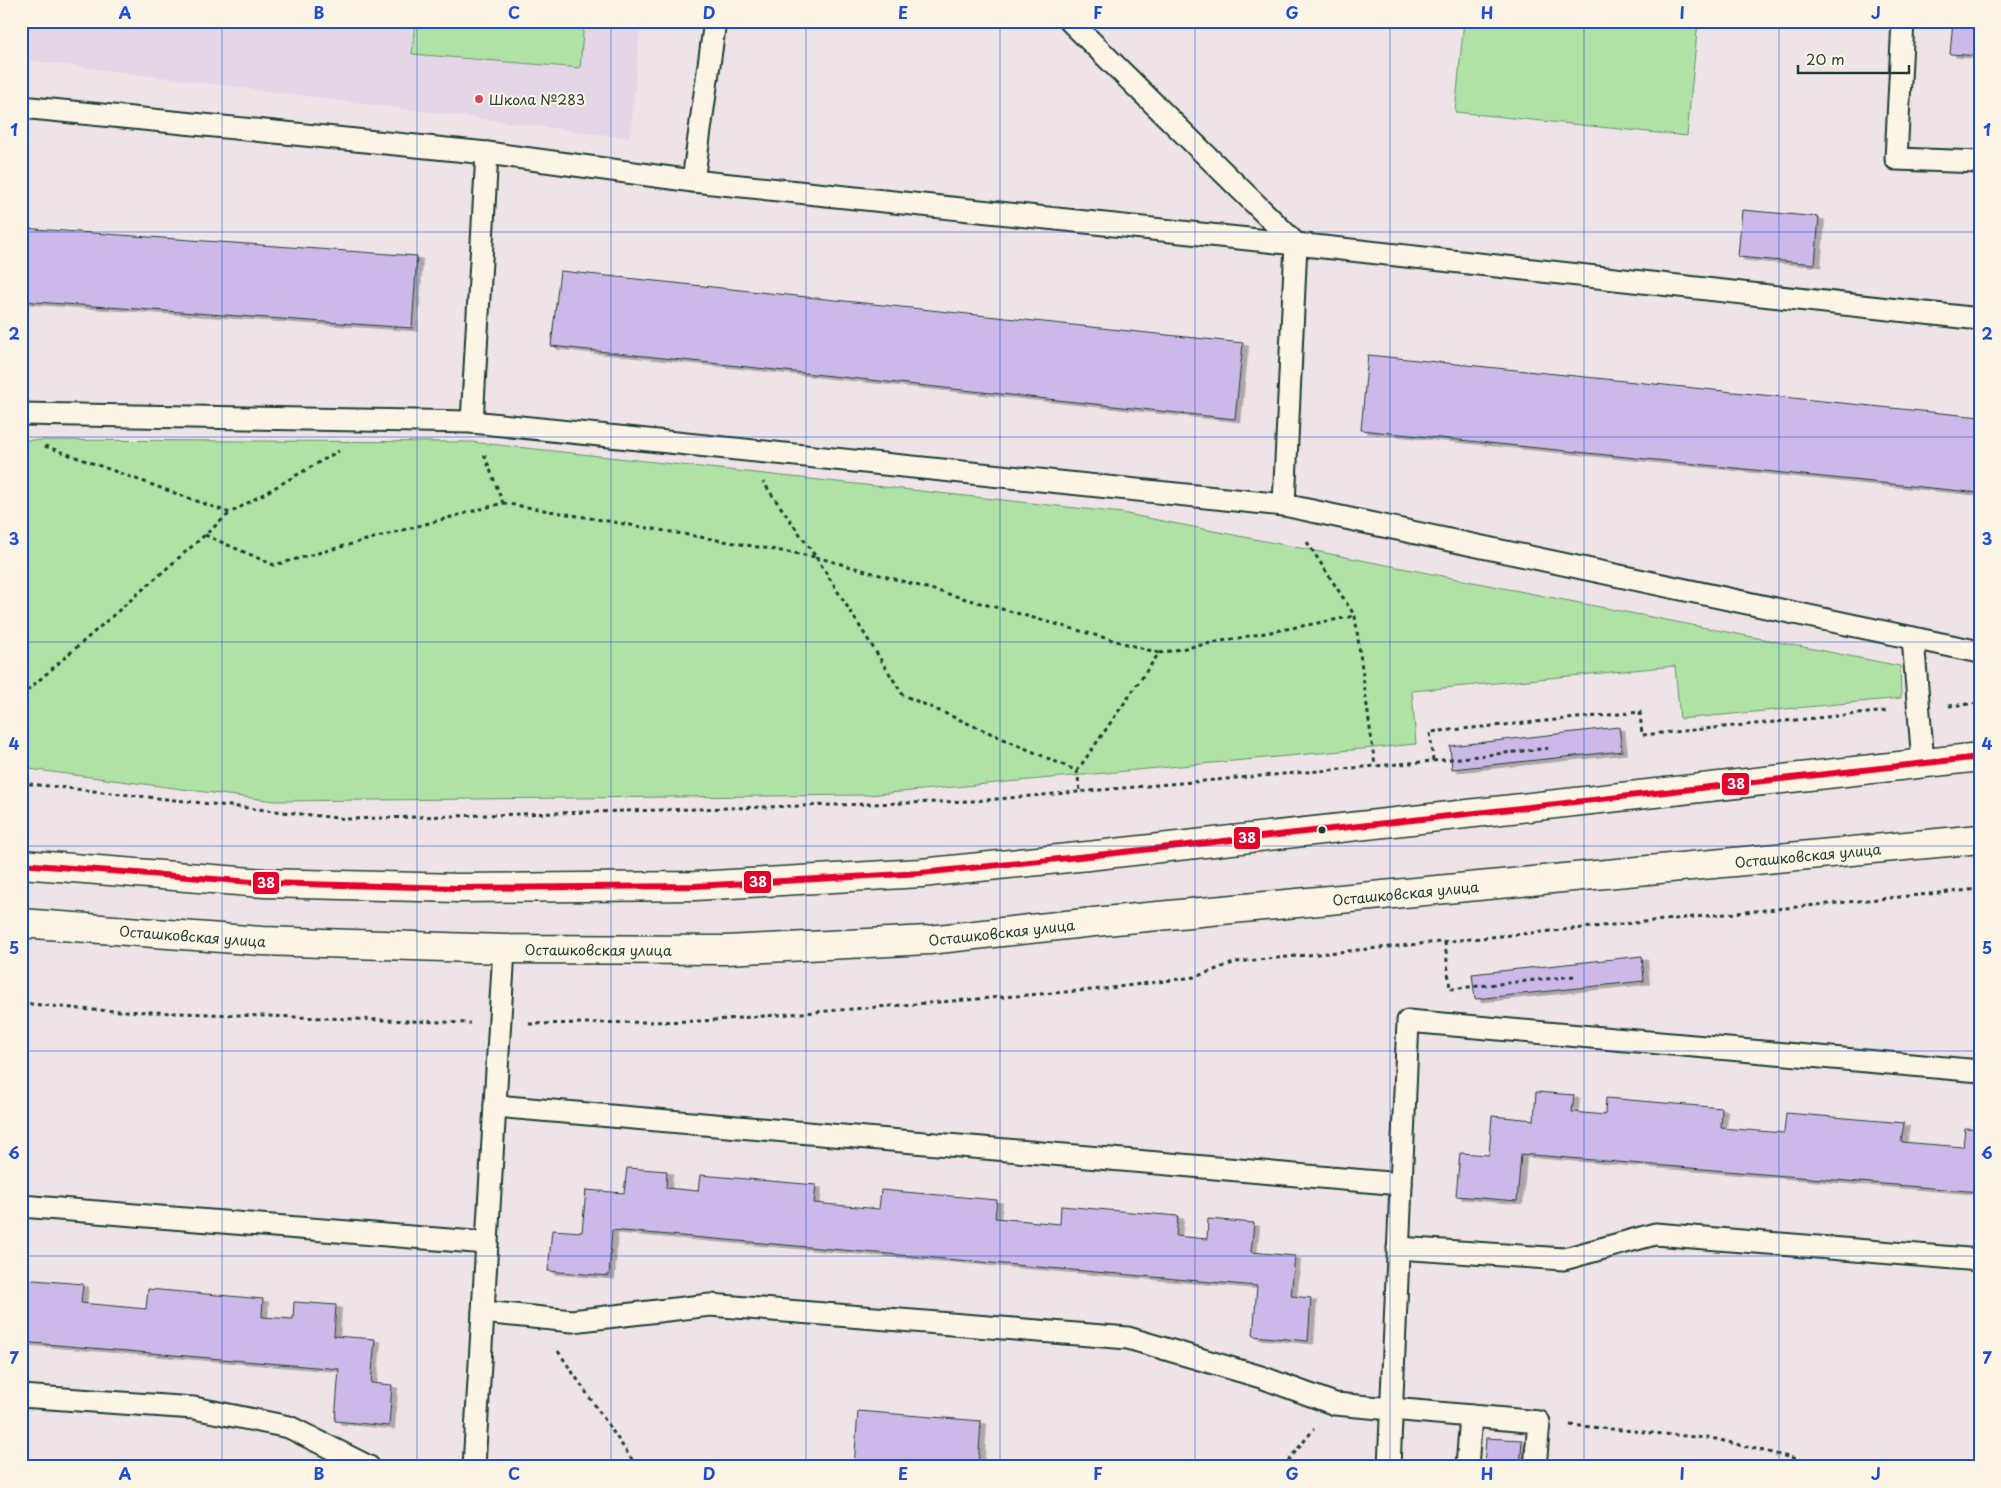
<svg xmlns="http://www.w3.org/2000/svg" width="2001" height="1488" font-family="'Playpen Sans',sans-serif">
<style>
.built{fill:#e4d6e7}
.green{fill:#afe2a4;stroke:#67906c}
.building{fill:#cdb9e9;stroke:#1f3d34;filter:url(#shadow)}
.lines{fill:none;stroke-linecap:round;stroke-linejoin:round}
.lane-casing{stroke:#1f3d34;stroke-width:25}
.secondary-casing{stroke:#1f3d34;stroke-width:31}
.path{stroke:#1f3d34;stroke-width:3;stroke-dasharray:4 4;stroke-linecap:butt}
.lane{stroke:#fcf5e5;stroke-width:21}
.secondary{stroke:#fcf5e5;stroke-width:28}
.bus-1-casing{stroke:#fcf5e5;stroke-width:10}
.bus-1{stroke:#e4002b;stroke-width:6}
.grid{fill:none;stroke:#1d4ed8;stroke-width:1;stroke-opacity:0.55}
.poi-dot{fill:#d1495b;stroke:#fcf5e5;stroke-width:2}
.bus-dot{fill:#1f3d34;stroke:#fcf5e5;stroke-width:2}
.labels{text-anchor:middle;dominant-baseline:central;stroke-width:4;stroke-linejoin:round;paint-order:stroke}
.poi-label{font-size:14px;fill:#1f3d34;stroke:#fcf5e5;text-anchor:start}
.street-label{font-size:14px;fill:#1f3d34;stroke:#fcf5e5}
.line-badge{stroke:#fcf5e5;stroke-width:2}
.badge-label{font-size:14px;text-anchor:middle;font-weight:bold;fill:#fff}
.neatline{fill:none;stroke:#1d4ed8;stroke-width:2}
.grid-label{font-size:16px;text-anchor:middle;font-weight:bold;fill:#1d4ed8}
</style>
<defs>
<filter id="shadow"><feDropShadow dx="5.5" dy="3" stdDeviation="0" flood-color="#0004"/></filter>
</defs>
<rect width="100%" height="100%" fill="#eee3e6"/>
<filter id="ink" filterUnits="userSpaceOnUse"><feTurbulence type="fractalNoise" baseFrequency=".02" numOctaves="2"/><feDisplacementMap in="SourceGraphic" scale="10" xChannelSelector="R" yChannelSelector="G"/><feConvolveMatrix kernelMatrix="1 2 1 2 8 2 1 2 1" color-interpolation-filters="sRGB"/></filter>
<g filter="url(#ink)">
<polygon class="built" points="21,21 641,21 630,138 21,59"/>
<g class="green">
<polygon points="415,21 584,21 580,68 412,54"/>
<polygon points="1464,21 1698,21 1687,136 1455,112"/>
<polygon points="21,440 471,442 1122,513 1900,666 1901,698 1680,719 1675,666 1412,691 1416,744 868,795 274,801 21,768"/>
</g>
<g class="building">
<polygon points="1953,21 1980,21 1980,56 1950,54"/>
<polygon points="1742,210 1819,217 1815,264 1738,257"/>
<polygon points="21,228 417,256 412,328 21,301"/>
<polygon points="560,271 1243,343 1235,419 551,346"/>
<polygon points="1368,355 1980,417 1980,493 1361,430"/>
<polygon points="1619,727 1622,751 1452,769 1450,746"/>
<polygon points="1642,956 1644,981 1475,999 1472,974"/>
<polygon points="1536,1092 1574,1095 1572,1112 1605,1115 1606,1098 1722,1108 1721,1128 1784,1133 1786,1113 1904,1123 1901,1142 1963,1147 1965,1128 1980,1129 1980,1192 1521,1154 1517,1201 1456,1196 1460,1153 1489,1155 1492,1116 1534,1120"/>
<polygon points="627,1168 667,1171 666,1188 698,1191 700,1175 816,1185 814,1203 879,1209 881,1190 997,1200 995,1218 1060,1224 1061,1206 1178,1216 1176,1236 1207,1239 1208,1219 1254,1223 1251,1252 1295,1256 1291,1296 1311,1298 1308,1341 1253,1336 1257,1286 612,1230 609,1276 548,1271 552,1230 582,1232 586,1190 624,1193"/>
<polygon points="21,1279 83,1284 81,1303 146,1309 148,1289 263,1299 262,1317 293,1319 294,1302 336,1305 334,1336 375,1339 371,1383 392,1385 389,1426 335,1421 339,1369 21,1342"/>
<polygon points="858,1411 981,1421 978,1467 854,1467"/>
<polygon points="1486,1438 1522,1440 1520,1467 1484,1467"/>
</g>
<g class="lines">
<defs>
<g id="lane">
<polyline points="1070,21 1296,244 1284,505"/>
<polyline points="1903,21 1896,159 1980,162"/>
<polyline points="21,107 487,153 693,181 1296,244 1980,319"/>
<polyline points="693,181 715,21"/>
<polyline points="21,414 472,422 1284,505 1913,638 1923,763"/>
<polyline points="472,422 487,153"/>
<polyline points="1913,638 1980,652"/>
<polyline points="495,1106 1401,1184"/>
<polyline points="21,1206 487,1243"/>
<polyline points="1398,1248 1564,1259 1655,1234 1980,1260"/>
<polyline points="483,1312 572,1321 710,1305 1128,1338 1261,1377 1335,1404 1539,1422 1535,1467"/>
<polyline points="21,1396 194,1408 289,1427 369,1467"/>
<polyline points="474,1467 504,949"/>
<polyline points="1389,1467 1408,1021 1980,1071"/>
<polyline points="1467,1467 1471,1416"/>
</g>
<g id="secondary">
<polyline points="21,864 264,883 459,888 695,886 921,873 1088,856 1980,757"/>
<path id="s1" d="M21 923 262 941 504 949 726 950 929 940 1094 922 1980 839"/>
</g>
</defs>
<use href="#lane" class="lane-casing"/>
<use href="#secondary" class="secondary-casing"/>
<g class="path">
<polyline points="45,446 230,513 339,451"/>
<polyline points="503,503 816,557 763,482"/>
<polyline points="205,535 274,565 503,503 484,454"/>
<polyline points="1307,542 1355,616 1375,766"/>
<polyline points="816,557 903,695 1077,771 1080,791"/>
<polyline points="816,557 1159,653"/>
<polyline points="21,696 230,513"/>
<polyline points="1949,706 1980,703"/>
<polyline points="1433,761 1550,748"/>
<polyline points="1077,771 1159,653 1355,616"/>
<polyline points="21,783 347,819 974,801 1433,761 1430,732 1640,712 1642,735 1888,711"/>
<polyline points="1445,942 1450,989 1574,976"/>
<polyline points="21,1003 92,1010 470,1023"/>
<polyline points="529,1024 702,1021 1103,989 1195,977 1236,962 1980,889"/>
<polyline points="558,1351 637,1467"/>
<polyline points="1570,1425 1716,1439 1812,1463 1845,1467"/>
<polyline points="1283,1467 1314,1429"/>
</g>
<use href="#lane" class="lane"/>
<use href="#secondary" class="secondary"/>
<defs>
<polyline id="bus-1" points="21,864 264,883 459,888 695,886 921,873 1088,856 1980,757"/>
</defs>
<use href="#bus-1" class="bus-1-casing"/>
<use href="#bus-1" class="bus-1"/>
</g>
</g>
<path class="grid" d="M222 21V1467M417 21V1467M611 21V1467M806 21V1467M1000 21V1467M1195 21V1467M1390 21V1467M1584 21V1467M1779 21V1467M21 232H1980M21 437H1980M21 642H1980M21 846H1980M21 1051H1980M21 1256H1980"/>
<circle class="poi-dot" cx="479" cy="99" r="5"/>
<circle class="bus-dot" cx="1322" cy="830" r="4.5"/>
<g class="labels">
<g class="poi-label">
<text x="489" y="99">Школа №283</text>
</g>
<g class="street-label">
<text stroke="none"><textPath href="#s1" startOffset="1792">Осташковская улица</textPath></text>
<text stroke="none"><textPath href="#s1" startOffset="1388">Осташковская улица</textPath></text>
<text stroke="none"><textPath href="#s1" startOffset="982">Осташковская улица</textPath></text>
<text stroke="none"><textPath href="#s1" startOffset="172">Осташковская улица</textPath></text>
<text stroke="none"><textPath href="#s1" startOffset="578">Осташковская улица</textPath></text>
</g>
</g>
<g class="line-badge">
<rect x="1721" y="772" width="29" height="24" rx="5" fill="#e4002b"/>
<rect x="1233" y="826" width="28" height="24" rx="5" fill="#e4002b"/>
<rect x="743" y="870" width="29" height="24" rx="5" fill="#e4002b"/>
<rect x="252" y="871" width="28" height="24" rx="5" fill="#e4002b"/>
</g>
<g class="badge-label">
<text x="1736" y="789">38</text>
<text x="1247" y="843">38</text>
<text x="758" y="887">38</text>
<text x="266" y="888">38</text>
</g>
<rect width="2001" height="1488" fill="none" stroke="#fcf5e5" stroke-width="55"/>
<path d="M1798 65v8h111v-8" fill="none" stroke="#1f3d34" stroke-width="2.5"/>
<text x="1806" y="65" font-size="15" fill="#1f3d34" stroke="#fcf5e5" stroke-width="4" paint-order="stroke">20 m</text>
<rect x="28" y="28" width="1946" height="1432" class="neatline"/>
<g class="grid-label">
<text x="125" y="19">A</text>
<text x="319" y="19">B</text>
<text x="514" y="19">C</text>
<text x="709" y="19">D</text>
<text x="903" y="19">E</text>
<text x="1098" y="19">F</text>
<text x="1292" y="19">G</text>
<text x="1487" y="19">H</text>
<text x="1682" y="19">I</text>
<text x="1876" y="19">J</text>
<text x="14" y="136">1</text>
<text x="1987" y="136">1</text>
<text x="14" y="340">2</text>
<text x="1987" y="340">2</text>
<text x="14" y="545">3</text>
<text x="1987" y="545">3</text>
<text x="14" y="750">4</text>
<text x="1987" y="750">4</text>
<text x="14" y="954">5</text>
<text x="1987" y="954">5</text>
<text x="14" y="1159">6</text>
<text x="1987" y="1159">6</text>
<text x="14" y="1364">7</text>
<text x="1987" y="1364">7</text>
<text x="125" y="1480">A</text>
<text x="319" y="1480">B</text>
<text x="514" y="1480">C</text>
<text x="709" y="1480">D</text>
<text x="903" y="1480">E</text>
<text x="1098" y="1480">F</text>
<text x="1292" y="1480">G</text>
<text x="1487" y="1480">H</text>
<text x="1682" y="1480">I</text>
<text x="1876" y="1480">J</text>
</g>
</svg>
